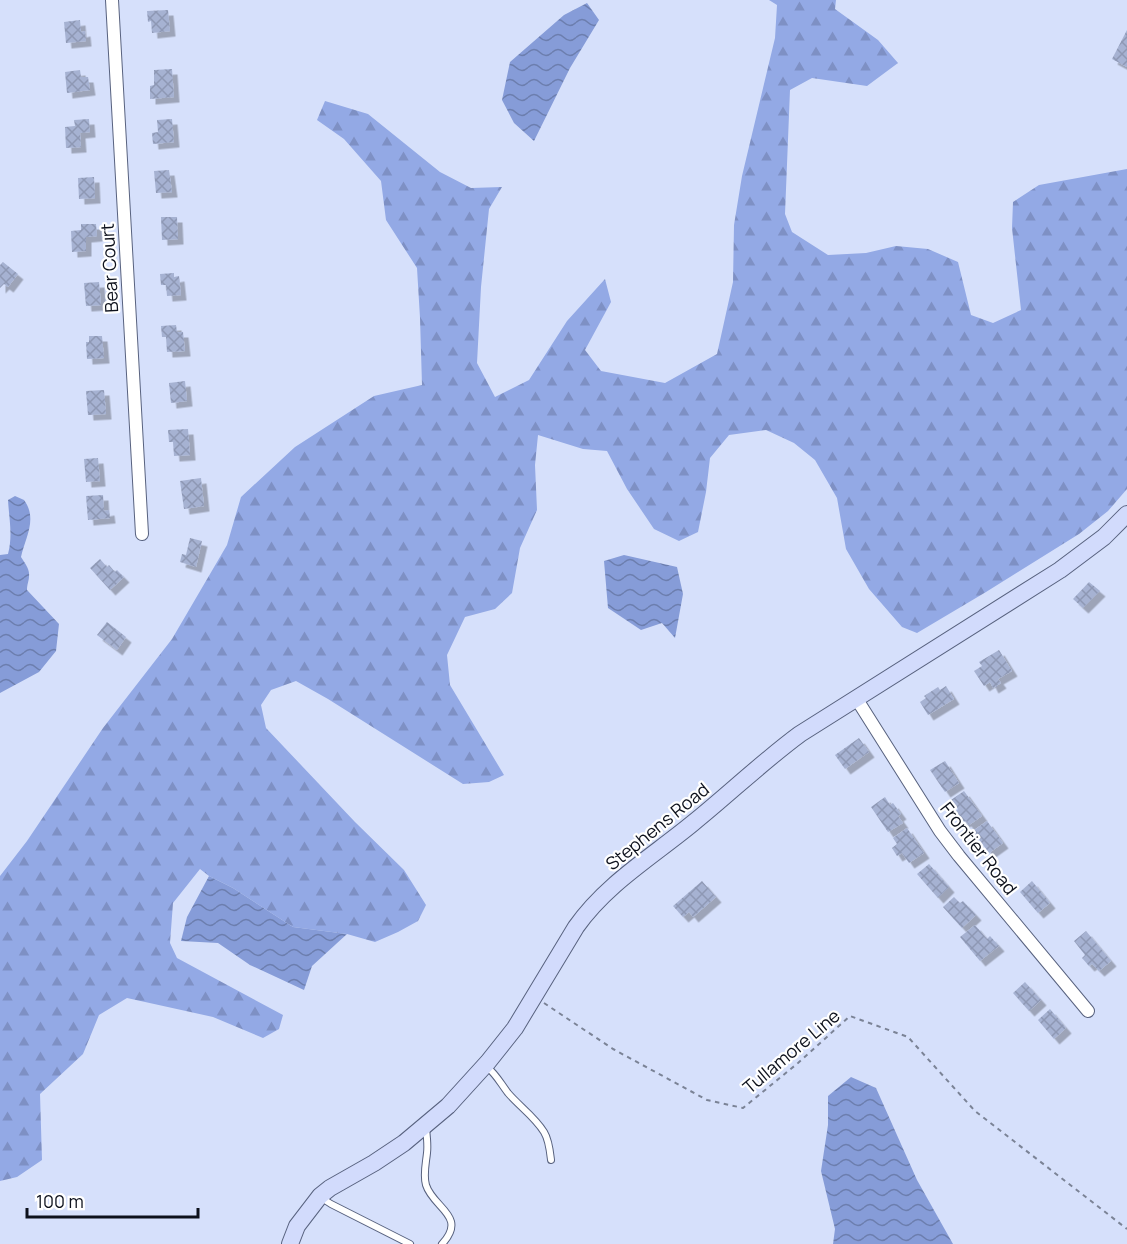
<svg xmlns="http://www.w3.org/2000/svg" width="1127" height="1244" font-family="Manrope,sans-serif">
<style>
.forest{fill:url(#forest-firs)}
.water{fill:url(#water-waves)}
.building{fill:url(#building-cross-hatch);filter:url(#shadow)}
.lines{fill:none;stroke-linecap:round;stroke-linejoin:round}
.service-casing{stroke:#58627f;stroke-width:8}
.minor-casing{stroke:#58627f;stroke-width:14}
.secondary-casing{stroke:#58627f;stroke-width:18}
.path{stroke:#7b8396;stroke-width:2;stroke-dasharray:4.5 4.5;stroke-linecap:butt}
.service{stroke:#fff;stroke-width:6}
.minor{stroke:#fff;stroke-width:12}
.secondary{stroke:#d2dbfc;stroke-width:16}
.labels{text-anchor:middle;dominant-baseline:central;stroke-width:4.5;stroke-linejoin:round;paint-order:stroke}
.street-label{font-size:18px;fill:#0d111c;stroke:#fff}
</style>
<defs>
<pattern id="forest-firs" width="22" height="20" patternUnits="userSpaceOnUse" patternTransform="scale(1.5)"><rect width="22" height="20" fill="#93a9e5"/><path d="M5 1l3.5 6h-7zM16 11l3.5 6h-7z" fill="#7e90c4"/></pattern>
<pattern id="water-waves" width="16" height="10" patternUnits="userSpaceOnUse" patternTransform="scale(1.5)"><rect width="16" height="10" fill="#869cd8"/><path d="M0 5q4-4 8 0t8 0" fill="none" stroke="#6c7eae"/></pattern>
<pattern id="building-cross-hatch" width="8" height="8" patternUnits="userSpaceOnUse" patternTransform="scale(1.5)"><rect width="8" height="8" fill="#a6b2d2"/><path d="M0 0l8 8M0 8l8-8" fill="none" stroke="#8e98b4"/></pattern>
<filter id="shadow"><feDropShadow dx="5.5" dy="5.5" stdDeviation="0" flood-color="#0004"/></filter>
</defs>
<rect width="100%" height="100%" fill="#d6e0fb"/>
<polygon class="forest" points="769,0 836,0 835,9 878,40 898,63 867,86 812,78 790,90 785,214 792,232 828,255 866,253 896,246 928,249 958,262 971,315 993,323 1021,310 1012,228 1013,202 1039,185 1127,169 1127,489 1108,511 1079,534 986,592 917,633 902,627 869,589 846,549 837,498 815,460 794,443 766,430 729,435 710,458 706,492 698,532 679,541 654,529 627,489 607,451 583,449 538,435 535,465 537,510 520,548 512,593 495,609 465,617 447,655 450,685 504,775 489,782 463,784 328,699 296,681 271,690 261,705 266,728 355,822 404,870 426,905 418,921 398,932 375,942 347,934 293,927 233,888 209,876 200,869 173,903 170,943 177,958 283,1015 279,1029 263,1038 213,1017 127,998 99,1015 83,1054 40,1094 42,1160 17,1177 0,1181 0,876 27,841 103,728 172,639 227,545 241,497 295,447 374,396 422,385 420,318 417,268 386,220 381,181 344,139 317,120 325,101 368,114 440,172 471,188 502,187 489,209 481,287 477,363 495,397 529,380 567,321 605,279 611,302 585,350 601,371 665,383 717,354 733,282 734,225 742,176 775,38 777,5"/>
<g class="water">
<polygon points="587,3 599,20 570,68 534,141 514,123 502,100 510,62 564,15"/>
<path d="M15 496 24 500C38 519 25 538 21 557 24 562 30 569 29 576 29 581 27 584 27 590L59 624 56 651 39 672 0 693V555L8 554C13 536 9 518 8 500Z"/>
<polygon points="624,555 677,567 683,594 675,638 662,623 641,630 608,608 604,561"/>
<polygon points="209,876 233,888 293,927 347,934 312,966 304,990 250,965 218,943 181,941 187,917"/>
<polygon points="851,1077 876,1088 917,1180 953,1244 833,1244 835,1229 821,1171 828,1125 828,1096"/>
</g>
<g class="building">
<polygon points="168,10 170,31 152,33 151,21 148,22 147,11"/>
<polygon points="80,20 81,32 85,31 86,41 66,43 64,22"/>
<polygon points="1127,30 1127,67 1112,59"/>
<polygon points="172,69 174,97 150,99 150,86 154,85 154,70"/>
<polygon points="80,70 81,77 88,77 90,90 67,93 65,72"/>
<polygon points="89,119 90,132 80,133 81,147 66,148 65,127 75,126 74,120"/>
<polygon points="172,119 174,142 153,144 152,133 158,132 157,120"/>
<polygon points="169,170 172,192 156,193 154,171"/>
<polygon points="94,177 95,198 79,199 78,178"/>
<polygon points="161,217 177,217 178,239 162,240"/>
<polygon points="81,224 96,224 97,236 86,237 86,251 72,252 71,231 81,230"/>
<polygon points="3,262 18,274 8,287 4,284 0,288 0,265"/>
<polygon points="174,273 174,277 179,276 181,295 167,296 166,285 161,285 160,274"/>
<polygon points="99,282 101,305 86,306 84,283"/>
<polygon points="176,325 177,332 183,332 185,351 167,352 166,337 162,337 161,326"/>
<polygon points="89,336 102,336 104,358 87,359 86,342 89,342"/>
<polygon points="185,381 187,401 171,403 169,383"/>
<polygon points="104,390 106,414 88,415 86,391"/>
<polygon points="188,429 190,455 174,456 173,442 169,442 168,430"/>
<polygon points="98,458 100,481 86,482 84,459"/>
<polygon points="201,478 204,506 184,509 180,481"/>
<polygon points="103,495 104,511 109,510 110,518 88,520 86,496"/>
<polygon points="190,538 202,541 196,567 180,562 182,554 186,555"/>
<polygon points="100,559 107,567 109,565 115,572 117,570 124,577 110,590 90,568"/>
<polygon points="1089,582 1100,591 1083,608 1073,599"/>
<polygon points="107,622 126,637 117,650 97,635"/>
<polygon points="999,650 1012,671 998,679 1001,683 993,688 990,682 984,686 974,671 982,666 979,662"/>
<polygon points="946,686 954,699 928,715 920,702 926,698 924,696 938,687 940,690"/>
<polygon points="859,738 869,752 845,769 835,755"/>
<polygon points="945,761 959,783 945,792 930,770"/>
<polygon points="964,791 982,816 969,825 966,821 964,822 956,811 958,809 951,800"/>
<polygon points="885,797 890,805 893,803 901,814 898,816 903,823 888,832 871,807"/>
<polygon points="987,821 1003,843 989,853 973,831"/>
<polygon points="907,828 924,853 909,863 902,853 897,856 892,848 897,844 893,838"/>
<polygon points="929,864 949,887 938,898 917,874"/>
<polygon points="702,881 716,897 693,917 689,912 683,917 673,906"/>
<polygon points="1032,881 1050,903 1038,913 1020,892"/>
<polygon points="954,897 960,903 963,901 976,915 962,928 943,907"/>
<polygon points="975,925 987,939 990,936 999,946 980,961 960,937"/>
<polygon points="1086,931 1111,961 1099,971 1092,964 1089,966 1082,958 1085,955 1074,941"/>
<polygon points="1025,982 1041,1000 1029,1011 1013,993"/>
<polygon points="1050,1009 1066,1028 1054,1039 1038,1020"/>
</g>
<g class="lines">
<defs>
<g id="service">
<path d="M487 1067C496 1074 501 1084 508 1093 519 1106 535 1117 544 1132 549 1140 550 1151 551 1160"/>
<path d="M426 1129C427 1137 428 1145 427 1153 426 1163 423 1175 426 1185 433 1208 468 1216 442 1244"/>
<polyline points="320,1197 331,1204 410,1244"/>
</g>
<g id="minor">
<polyline points="112,0 142,534"/>
<polyline points="856,698 940,831 959,856 1088,1011"/>
</g>
<path id="secondary" d="M290 1244 297 1226 320 1196 330 1188 374 1163 404 1143 448 1106 488 1062 515 1028 576 927C606 884 653 856 693 823 729 794 762 762 800 734L1060 570 1104 537 1127 514"/>
</defs>
<use href="#service" class="service-casing"/>
<use href="#minor" class="minor-casing"/>
<use href="#secondary" class="secondary-casing"/>
<polyline class="path" points="544,1003 613,1049 707,1100 743,1108 798,1063 850,1016 908,1037 975,1111 1127,1229"/>
<use href="#service" class="service"/>
<use href="#minor" class="minor"/>
<use href="#secondary" class="secondary"/>
</g>
<g class="labels">
<g class="street-label">
<text transform="translate(109 268) rotate(-93)">Bear Court</text>
<text transform="translate(657 826) rotate(-39)">Stephens Road</text>
<text transform="translate(979 848) rotate(52)">Frontier Road</text>
<text transform="translate(791 1051) rotate(-40)">Tullamore Line</text>
</g>
</g>
<path d="M27 1208v9h171v-9" fill="none" stroke="#0d111c" stroke-width="3"/>
<text x="36" y="1208" font-size="18" fill="#0d111c" stroke="#ffffff" stroke-width="4.5" paint-order="stroke">100 m</text>
</svg>
